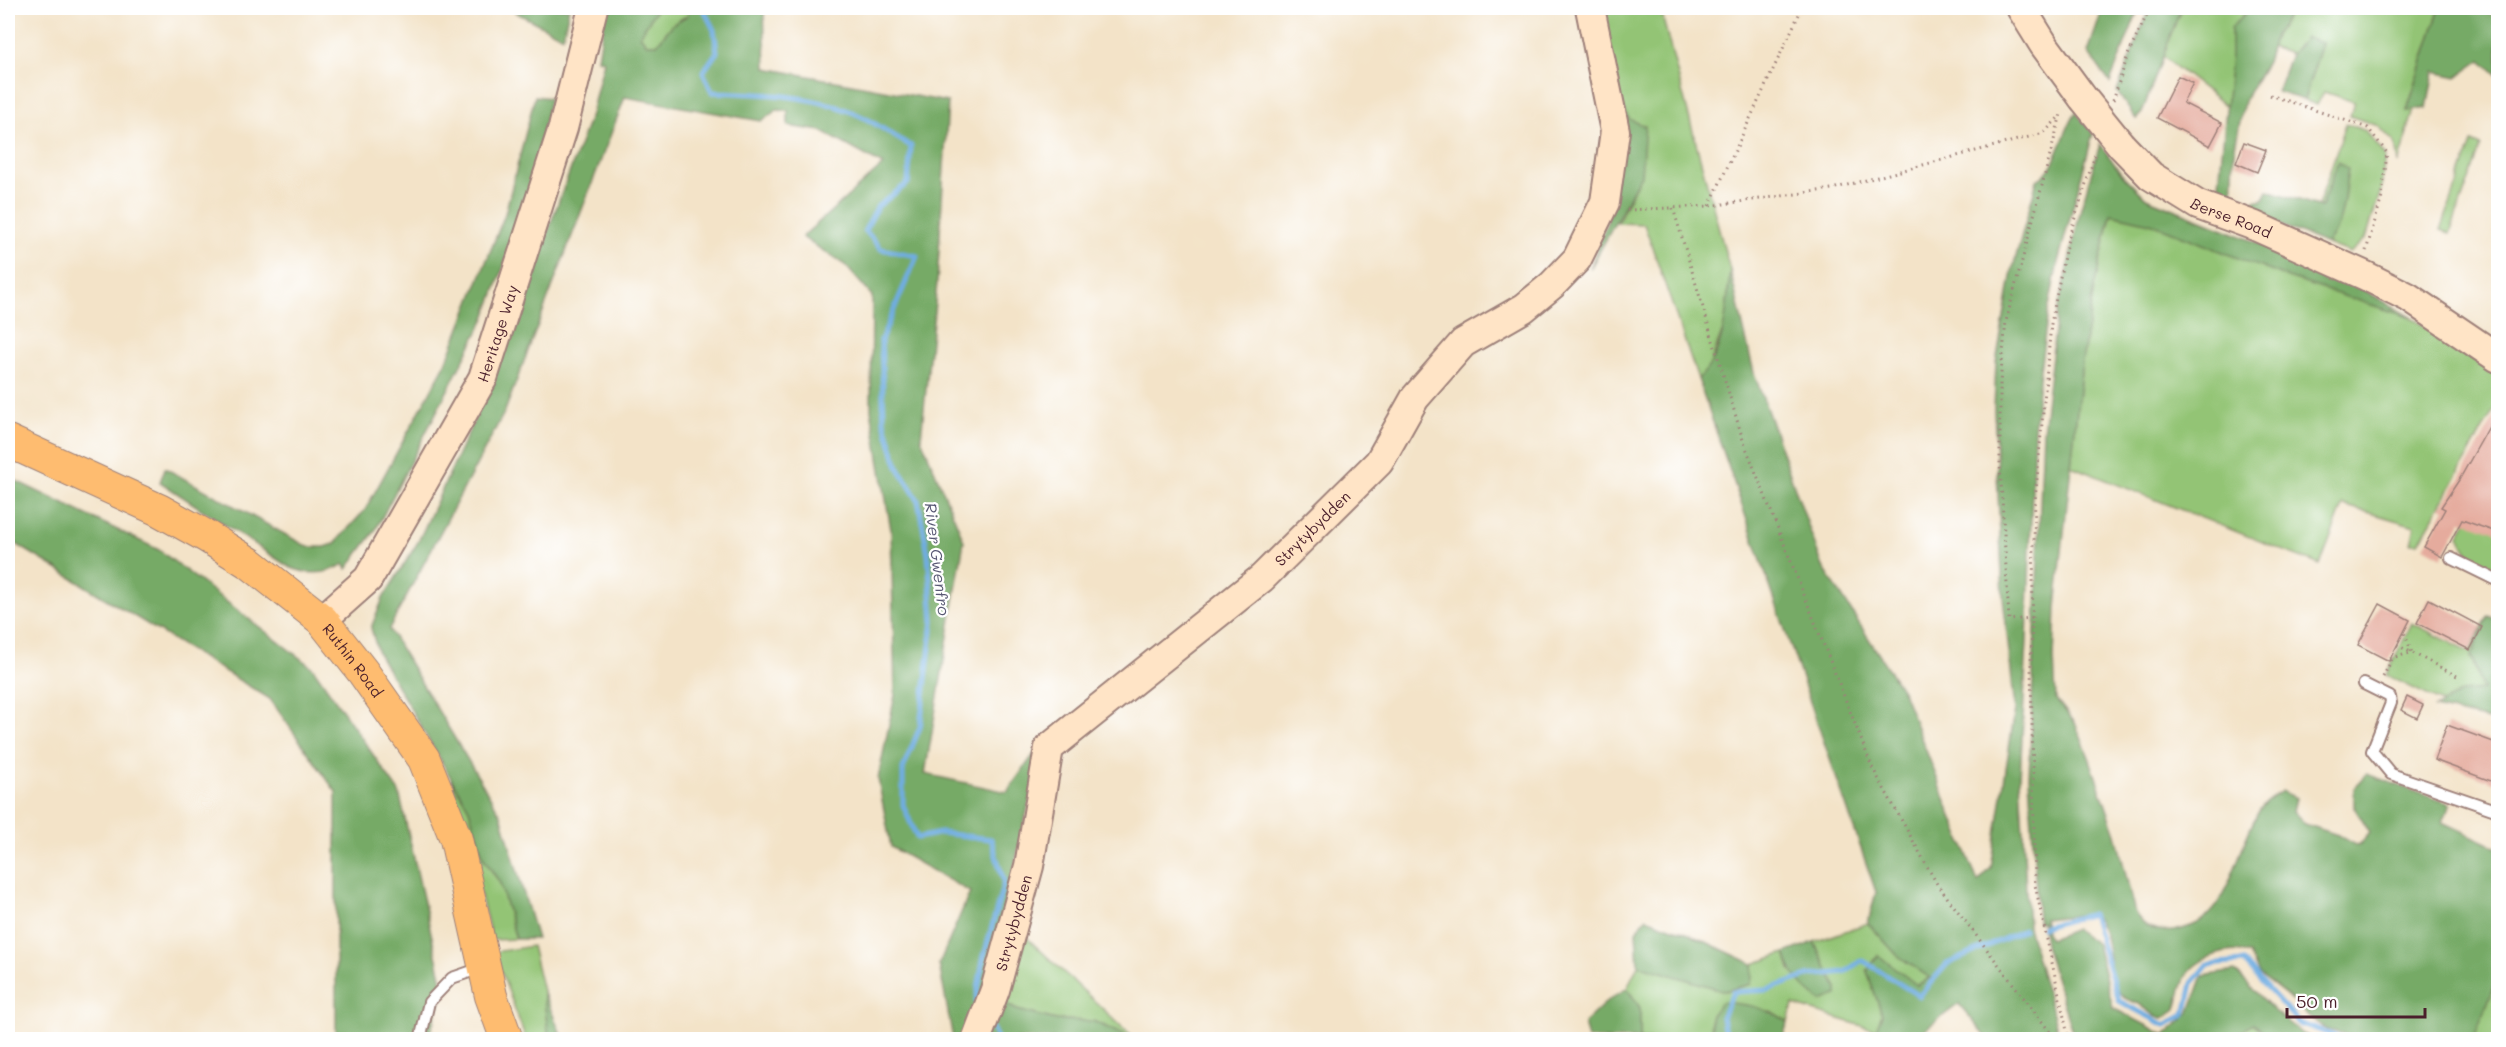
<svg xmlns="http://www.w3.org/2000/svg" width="2506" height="1047" font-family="Mali,sans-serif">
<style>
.green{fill:#93c474;stroke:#6e7250;stroke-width:1.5}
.forest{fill:#76aa66;stroke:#606448;stroke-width:1.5}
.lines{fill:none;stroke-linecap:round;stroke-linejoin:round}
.stream{stroke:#70ade2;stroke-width:5}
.building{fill:#e5ab9d}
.lane-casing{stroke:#9e817a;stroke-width:14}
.secondary-casing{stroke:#9e817a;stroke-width:32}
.primary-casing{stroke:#9e817a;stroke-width:34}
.path{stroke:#9e817a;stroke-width:3;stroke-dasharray:1.5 4.5;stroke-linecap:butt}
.lane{stroke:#fff;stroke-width:10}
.secondary{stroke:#ffe4c6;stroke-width:28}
.primary{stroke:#febc70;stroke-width:32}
.secondary-bridge-casing{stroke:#9e817a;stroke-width:32;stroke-linecap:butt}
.secondary-bridge{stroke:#ffe4c6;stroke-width:28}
.labels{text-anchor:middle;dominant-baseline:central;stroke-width:4.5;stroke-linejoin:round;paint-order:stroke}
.street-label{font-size:15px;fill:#4a1f2b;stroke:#fff}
.water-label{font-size:16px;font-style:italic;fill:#595874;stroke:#fff}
</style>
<rect width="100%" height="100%" fill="#fff"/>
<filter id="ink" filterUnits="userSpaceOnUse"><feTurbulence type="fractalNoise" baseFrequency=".0167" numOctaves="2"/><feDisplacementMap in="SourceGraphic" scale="12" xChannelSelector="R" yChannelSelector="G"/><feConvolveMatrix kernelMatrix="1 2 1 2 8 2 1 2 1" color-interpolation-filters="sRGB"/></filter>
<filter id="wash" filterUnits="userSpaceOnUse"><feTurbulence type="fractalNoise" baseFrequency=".008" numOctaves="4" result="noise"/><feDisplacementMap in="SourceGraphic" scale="24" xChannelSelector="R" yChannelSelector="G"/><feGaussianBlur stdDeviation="1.35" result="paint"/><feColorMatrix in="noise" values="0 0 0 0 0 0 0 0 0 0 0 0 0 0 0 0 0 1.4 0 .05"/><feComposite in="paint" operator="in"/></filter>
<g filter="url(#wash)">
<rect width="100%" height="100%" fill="#f3e3c8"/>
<g class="green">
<polygon points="657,8 687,8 688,15 673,24 657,44 647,44 640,35"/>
<polygon points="1596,8 1660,8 1730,270 1725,324 1708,370 1698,379 1644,224 1617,223 1641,175 1629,119 1612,83"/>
<polygon points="2181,8 2277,8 2230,109 2162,56"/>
<polygon points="2294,8 2440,8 2407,110 2414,110 2398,164 2395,143 2378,126 2350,116 2354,102 2324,92 2317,105 2304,100 2322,43 2299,44 2291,54 2271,47 2275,35"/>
<polygon points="2346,124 2366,131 2385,155 2381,190 2366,238 2350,253 2327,244 2338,162 2321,207 2318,206"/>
<polygon points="2472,142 2481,146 2450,233 2441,230"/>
<polygon points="2121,173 2146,198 2340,276 2423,325 2498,376 2498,402 2419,543 2411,543 2415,526 2343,505 2320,565 2071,466 2082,362 2094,287"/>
<path d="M2476 505 2498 530V573C2478 564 2467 556 2459 535Z"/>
<polygon points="2487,618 2471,656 2483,691 2462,692 2443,703 2386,675 2412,623 2469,652"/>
<polygon points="451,777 469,809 483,858 500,883 516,939 492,940"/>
<polygon points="1868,923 1897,955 1930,978 1917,985 1867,971 1882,1014 1876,1030 1793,1005 1788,1022 1771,1011 1711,1015 1712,1040 1640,1039 1640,1008 1627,988 1638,965 1726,991 1751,984 1753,964 1785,953 1790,970 1837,988 1814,942"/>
<polygon points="2498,929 2498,1039 2463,1040"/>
<polygon points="1024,935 1135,1039 1093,1021 1056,1020 1017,1010 1004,1003"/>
<polygon points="532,946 543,991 549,1039 526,1039 494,952"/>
<polygon points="2253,1023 2271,1039 2231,1040"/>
</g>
<g class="forest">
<polygon points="515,8 569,8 563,37 515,12"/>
<polygon points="606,8 657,8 640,35 647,44 657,44 673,24 688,15 687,8 764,8 766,68 948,102 937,283 921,438 964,541 925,774 1007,792 1037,750 1038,764 985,994 1017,1010 1056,1020 1093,1021 1132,1039 953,1039 939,964 970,892 891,847 878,779 895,695 891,530 871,410 872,296 845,265 802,237 883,165 821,131 788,126 788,111 777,110 761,121 625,97 505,411 389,629 501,815 537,939 516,939 500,883 483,857 469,809 378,653 371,628 383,598 418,542 494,377 591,114 604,61 598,59"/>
<polygon points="2103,8 2139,8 2110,83 2088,52"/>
<polygon points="2149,8 2181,8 2142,113 2136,119 2117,92"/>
<polygon points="2250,8 2294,8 2275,35 2267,62 2244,101 2234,152 2232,201 2224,203 2218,196 2231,55 2231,28"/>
<polygon points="2440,8 2483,8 2498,20 2498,76 2481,60 2457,77 2434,72 2427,108 2407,111"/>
<polygon points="2305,38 2322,43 2304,100 2277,92 2291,54"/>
<path d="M535 96 550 98 527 203 485 318 375 531 347 569 344 564C326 576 308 575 289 567L160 482 165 468 308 547H325L334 544 365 510 446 363 505 214Z"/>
<polygon points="1625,112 1629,119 1645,126 1641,175 1590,269 1608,219"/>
<path d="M2076 112 2093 134 2058 262 2048 311 2040 370 2034 430 2027 641 2020 778 2028 927 2060 1039H1988L1959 1004 1921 1032 1880 1031 1876 1030 1882 1014 1867 971 1878 955 1917 985 1930 978 1897 955 1868 923 1876 892 1698 379C1726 354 1727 305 1730 270L1754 373 1823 567 1903 692 1978 882 1991 868 2015 709 2003 597 1994 410 1996 363 2012 271 2037 180C2057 171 2063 130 2076 112Z"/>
<path d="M2100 144 2121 173 2146 198 2340 276 2412 318 2288 278 2150 223 2111 214 2094 287 2082 362 2056 608 2054 658 2056 699 2075 723 2089 757 2116 834 2135 913C2144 927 2150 929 2165 931 2173 932 2180 930 2188 927 2232 913 2237 843 2261 808 2266 800 2275 796 2282 791L2296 798 2293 811 2305 824 2338 835 2356 845 2360 844 2370 833 2354 807V788L2367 774 2450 804 2443 822 2498 848V973L2474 1039H2364L2328 1030 2317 1024 2286 995 2259 974 2249 954C2231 946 2195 958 2186 977 2181 986 2179 999 2176 1009L2163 1018C2154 1017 2147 1009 2139 1004 2133 1001 2127 1001 2122 996 2102 977 2116 936 2092 914L2044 919 2046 932 2050 939 2075 929 2097 944 2113 1008 2165 1035 2189 1014 2203 976 2235 971 2274 1011 2310 1039H2271L2253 1023 2231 1039H2077L2071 1028 2045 945 2042 922H2038L2029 778 2043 431 2057 313 2081 208Z"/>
<path d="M2338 162 2348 169C2344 194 2344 225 2327 244L2246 211 2254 201 2264 199 2268 190 2321 207Z"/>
<polygon points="8,477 159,550 313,668 399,792 444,990 428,1039 336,1039 336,792 270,699 8,539"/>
<polygon points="2488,616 2498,620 2498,722 2435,708 2462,692 2483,690 2471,656"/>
<polygon points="1646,918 1689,934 1753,964 1751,984 1725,991 1638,965 1636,931"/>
<path d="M1814 942 1837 988V995L1821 1001C1803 988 1791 975 1785 953Z"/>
<polygon points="1627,988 1640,1008 1640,1039 1588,1039 1584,1023 1606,1002"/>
<polygon points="543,991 563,1039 549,1039"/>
<path d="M1721 1002C1747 1004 1766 1007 1788 1022L1782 1039H1712L1711 1015Z"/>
</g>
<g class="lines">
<g class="stream">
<path d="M703 8 714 30 717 52 703 72 712 92C760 94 810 94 854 113 874 121 892 136 911 146L908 183 878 206 865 230 881 249 917 256 881 340 884 421 898 467 918 500 928 554 933 621 920 727 903 769V805L917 838 941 833 991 839 1004 882 983 960 976 1001 978 1004"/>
<polyline points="2043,927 2092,914 2119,1001 2165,1025 2185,1015 2192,983 2208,965 2244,962 2299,1023 2346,1040"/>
<polyline points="992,1028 998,1040"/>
<polyline points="1726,1040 1722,1017 1733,992 1767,990 1807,976 1845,972 1862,960 1919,996 1947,964 2024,930"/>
</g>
</g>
<g id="blocks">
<g class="building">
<polygon points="2178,76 2193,83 2183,103 2222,123 2210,146 2157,118"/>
<polygon points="2244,142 2266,150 2257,172 2236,163"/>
<polygon points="2499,409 2499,533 2462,520 2442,557 2424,547 2445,509 2441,507 2459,480"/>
<polygon points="2429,599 2482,627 2470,650 2417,623"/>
<polygon points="2380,604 2410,620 2389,661 2358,645"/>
<polygon points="2407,697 2423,705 2417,718 2401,710"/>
<polygon points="2447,725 2499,744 2499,784 2434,760"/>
</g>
</g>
</g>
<g filter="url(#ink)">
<use href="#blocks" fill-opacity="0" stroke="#9e817a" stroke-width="1.5"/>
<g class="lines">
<defs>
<g id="lane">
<polyline points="2451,558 2498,581"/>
<polyline points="2364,684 2390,697 2391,703 2372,751 2391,774 2498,811"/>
<polyline points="420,1040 429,1002 452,978 481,968"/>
</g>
<g id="secondary">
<polyline points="2021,8 2044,45 2083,98"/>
<path id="s1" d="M2121 145 2151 176 2198 205 2255 226 2366 276 2408 297 2498 358"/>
<path id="s2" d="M322 620 368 579 483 378 563 128 593 8"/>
<path id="s3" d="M976 1040 995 990 1029 866 1049 748 1262 578 1379 462 1415 398 1463 343 1524 308 1552 285 1577 259 1605 202 1615 131 1590 8"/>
</g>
<g id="primary">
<path id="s4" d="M8 441 159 510 206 536 251 564 322 620 363 672 424 759 456 839 491 996 507 1040"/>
</g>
</defs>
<use href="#lane" class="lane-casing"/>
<use href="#secondary" class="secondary-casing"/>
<use href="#primary" class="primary-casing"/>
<g class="path">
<polyline points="2270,95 2368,128 2387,153 2382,197 2366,251"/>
<polyline points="2113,100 2128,55 2150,8"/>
<polyline points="1709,206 1802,8"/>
<polyline points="1673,208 1743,440 1872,767 1937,884 2056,1040"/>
<polyline points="1627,210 1709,206 1832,189 2044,133 2060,116"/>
<polyline points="2032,618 2009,620 2000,464 2000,383 2006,321 2061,114"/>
<polyline points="2397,645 2457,676"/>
<polyline points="2390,658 2412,653 2404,632"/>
<polyline points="2383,677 2393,657"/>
<polyline points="2069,1040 2035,885 2031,665 2035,500 2051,324 2066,246 2096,152"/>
</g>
<use href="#lane" class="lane"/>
<use href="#secondary" class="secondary"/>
<use href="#primary" class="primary"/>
<defs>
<polyline id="secondary-bridge" points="2083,98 2121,145"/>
</defs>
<use href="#secondary-bridge" class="secondary-bridge-casing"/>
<use href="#secondary-bridge" class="secondary-bridge"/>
</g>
</g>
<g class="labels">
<g class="street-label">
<text stroke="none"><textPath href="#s1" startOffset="134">Berse Road</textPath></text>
<text stroke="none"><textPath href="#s2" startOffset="340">Heritage Way</textPath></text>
<text stroke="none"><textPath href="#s3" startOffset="645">Strytybydden</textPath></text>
<text stroke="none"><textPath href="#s4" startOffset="414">Ruthin Road</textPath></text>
<text stroke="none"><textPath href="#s3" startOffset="123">Strytybydden</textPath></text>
</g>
<g class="water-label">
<text transform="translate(938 559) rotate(83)">River Gwenfro</text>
</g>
</g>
<rect width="2506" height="1047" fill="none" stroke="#fff" stroke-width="30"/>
<path d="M2287 1008v9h138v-9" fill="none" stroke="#4a1f2b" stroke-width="3"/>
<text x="2296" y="1008" font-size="18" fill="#4a1f2b" stroke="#ffffff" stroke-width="4.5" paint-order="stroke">50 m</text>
</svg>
